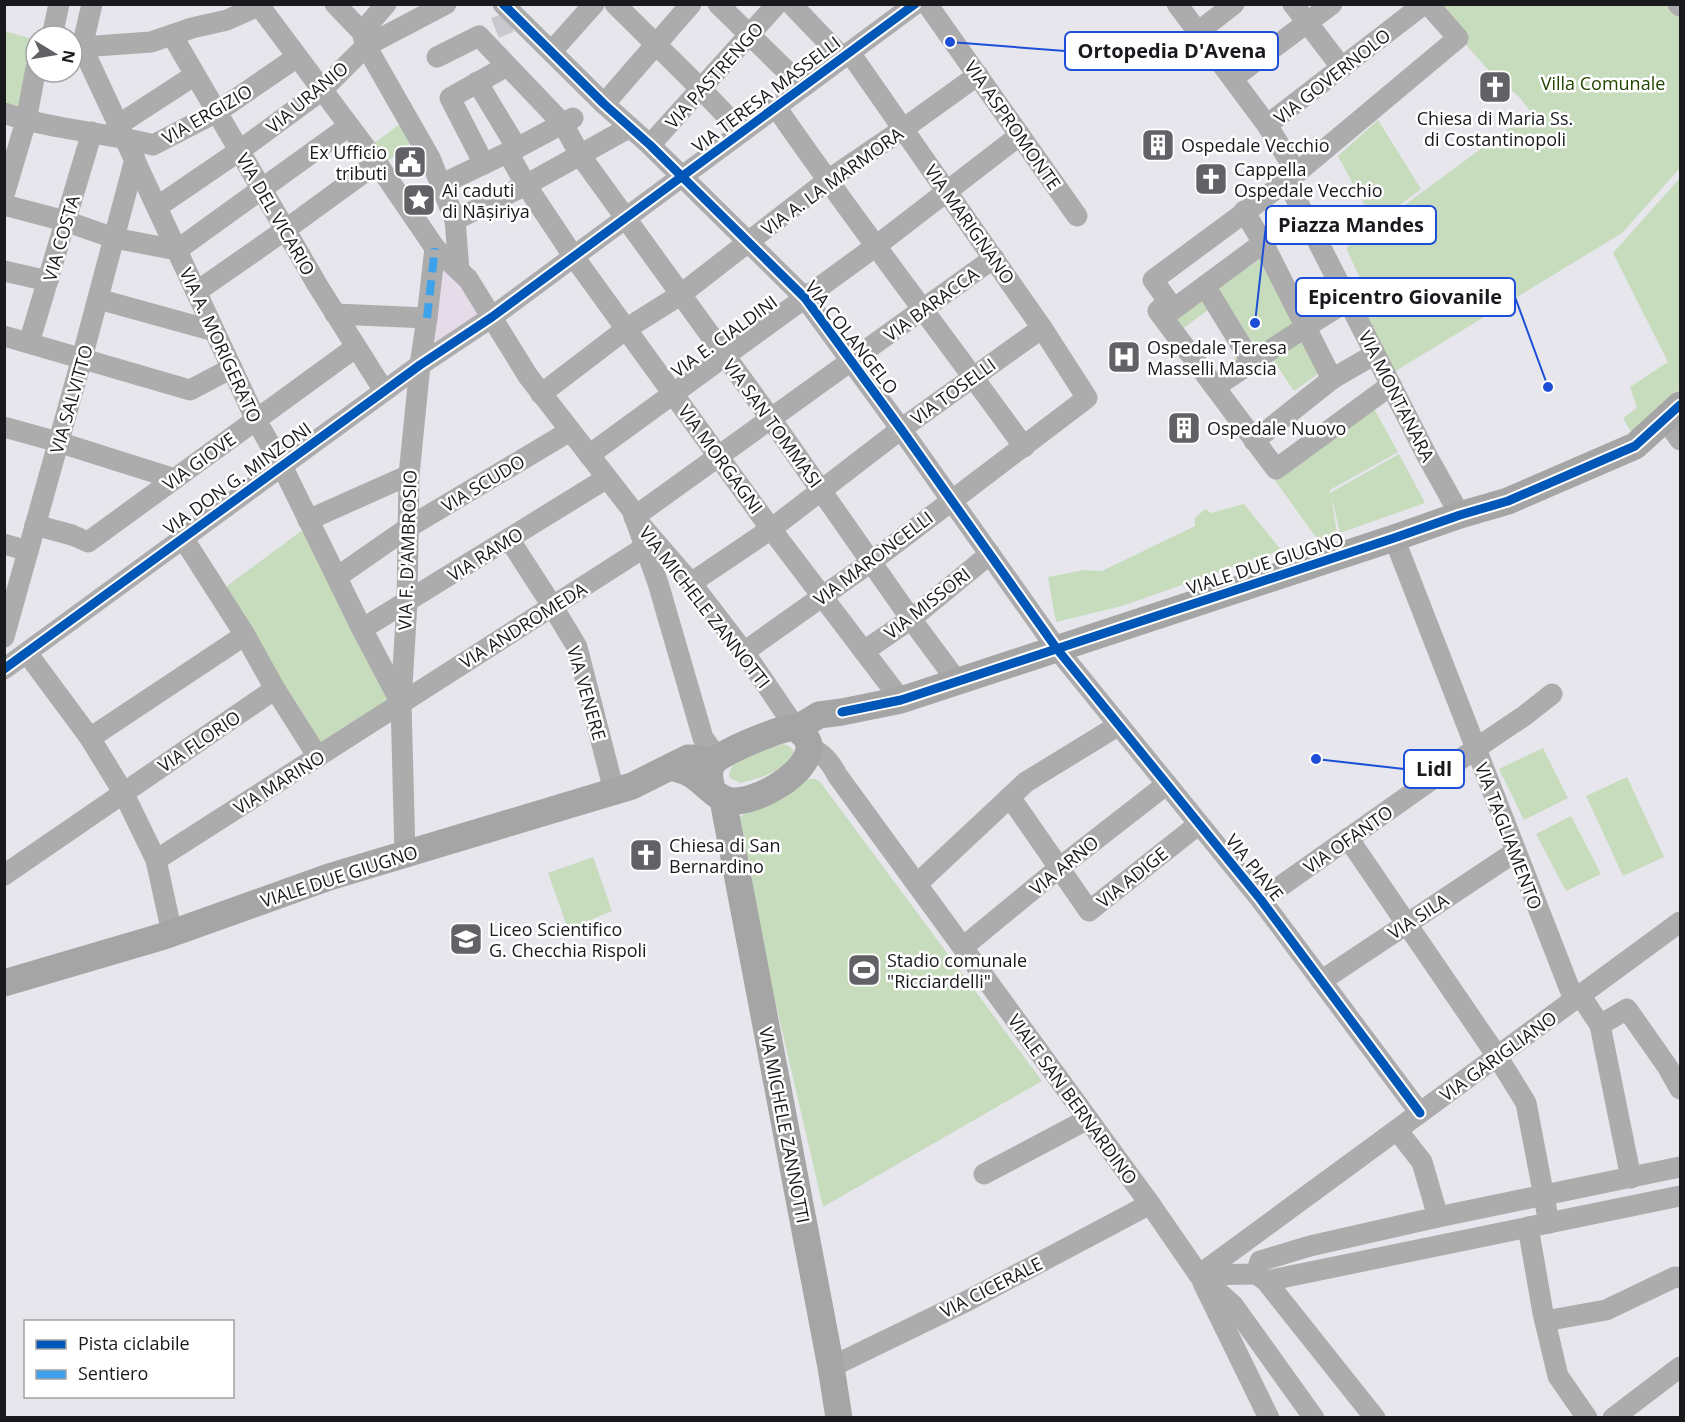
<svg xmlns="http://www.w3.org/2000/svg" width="1685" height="1422" font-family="'Open Sans',sans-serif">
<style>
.commercial{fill:#e6dce9}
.green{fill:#c7dcbd}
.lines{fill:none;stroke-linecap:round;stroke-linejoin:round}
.minor-tunnel{stroke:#c7c7cd;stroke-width:21;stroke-dasharray:21 10;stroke-linecap:butt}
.minor{stroke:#adacad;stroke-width:21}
.major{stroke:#a6a5a6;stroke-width:27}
.quiet{stroke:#3da2ea;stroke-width:8;stroke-dasharray:15 8;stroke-linecap:butt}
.cycleway-casing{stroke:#fff;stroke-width:13}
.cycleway{stroke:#0057b8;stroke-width:9}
.labels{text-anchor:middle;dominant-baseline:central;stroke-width:5;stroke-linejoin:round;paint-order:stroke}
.street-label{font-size:18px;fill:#191a1e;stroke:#fff}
.park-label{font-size:18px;fill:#224500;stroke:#fff}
.poi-label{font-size:18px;fill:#191a1e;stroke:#fff;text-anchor:start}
.leader{fill:none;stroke:#1d4ed8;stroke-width:2}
.callout-dot{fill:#1d4ed8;stroke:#fff;stroke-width:2}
.callout{fill:#fff;stroke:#1d4ed8;stroke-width:2}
.callout-label{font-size:20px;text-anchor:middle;font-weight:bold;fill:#191a1e}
</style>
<rect width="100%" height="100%" fill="#e6e6ec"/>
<polygon class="commercial" points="441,256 489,316 424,356"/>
<g class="green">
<polygon points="1664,4 1680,15 1680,168 1622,233 1389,375 1348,298 1365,289 1346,248 1531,112 1518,96 1489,71 1431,5"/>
<polygon points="4,31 36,40 36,46 21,114 5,109"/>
<polygon points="1378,120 1421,189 1375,224 1338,156"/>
<polygon points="404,121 412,142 384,164 373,144"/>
<polygon points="1680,178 1680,389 1631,432 1623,418 1637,408 1630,387 1668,362 1613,253"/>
<polygon points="1260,259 1321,372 1294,391 1271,357 1223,389 1212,374 1238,356 1208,310 1181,330 1172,316"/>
<polygon points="1372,405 1398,452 1330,490 1330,493 1399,454 1425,503 1340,533 1331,494 1337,534 1318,540 1274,479"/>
<polygon points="1244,504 1281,550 1122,606 1056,622 1048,577 1084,570 1102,571 1195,526 1195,518 1205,509 1211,513"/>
<polygon points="308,526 397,703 319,754 220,591"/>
<path d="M783 744C790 746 793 748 795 755L789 765 762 777 741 783 730 778 729 774 733 764 761 751Z"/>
<polygon points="1543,748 1568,798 1524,820 1499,769"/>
<polygon points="1627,777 1664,857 1623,876 1586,796"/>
<polygon points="806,779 816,779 821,783 1042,1081 823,1207 735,828 741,816 750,810 777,800 798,788"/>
<polygon points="1571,816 1601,874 1566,891 1536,834"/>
<polygon points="593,857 612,911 568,929 548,873"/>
</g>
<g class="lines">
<polyline class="minor-tunnel" points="495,28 510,22"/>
<g class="minor">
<polyline points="92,4 82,47 256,420 282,466 362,629 401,703"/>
<polyline points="258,4 377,163 435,248 468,279 528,376 632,510 658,583 703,738 718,758"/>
<polyline points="335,4 362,32 366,46 430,158 455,220 459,270"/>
<polyline points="503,4 604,104 650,145 805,298 901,429 1057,649 1261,900 1420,1113"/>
<polyline points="615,4 702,90 742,132"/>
<polyline points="718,4 803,87"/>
<polyline points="791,4 843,58"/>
<polyline points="927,4 1077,216"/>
<polyline points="1177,4 1267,125 1297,173"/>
<polyline points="1293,4 1342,68"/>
<polyline points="1678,4 1680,6"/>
<polyline points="362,32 386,4"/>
<polyline points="1198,32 1234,4"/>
<polyline points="172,35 318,286 384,391"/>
<polyline points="52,36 59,4"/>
<polyline points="72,45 82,47 151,42 192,28 227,20 263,4"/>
<polyline points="552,51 594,4"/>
<polyline points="437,57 479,36 563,124 580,155 771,419 911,619 957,681"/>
<polyline points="1233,78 1332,4"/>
<polyline points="477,82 517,148"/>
<polyline points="604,104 691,4"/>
<path d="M776 107C856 223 942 333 1024 447"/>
<path d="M4 113C52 130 104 132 153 145L217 112 297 57"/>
<polyline points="118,125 195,75"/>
<polyline points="1267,125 1424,4"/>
<polyline points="650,145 777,4"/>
<polyline points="508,153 526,185 574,257 771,529 901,700"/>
<polyline points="484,164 450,98 507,66"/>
<polyline points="1287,181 1426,454 1460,515"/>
<polyline points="440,185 517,148 573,118"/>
<polyline points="4,195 26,121 36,68"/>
<polyline points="4,205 65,221 114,238 177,250 349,126"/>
<polyline points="157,207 239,151 322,90 366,46 446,4"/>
<polyline points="1244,211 1263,243 1332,379 1254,441"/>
<polyline points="455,220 526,185 630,127"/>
<polyline points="4,271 48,281"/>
<polyline points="1205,286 1252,363"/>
<polyline points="196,292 285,230 377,163"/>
<polyline points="98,299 214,331"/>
<polyline points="335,314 427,318"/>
<polyline points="1163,317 1263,243"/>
<polyline points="4,336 190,390 232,368"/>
<polyline points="29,343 92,132"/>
<polyline points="1332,379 1375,354"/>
<polyline points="1391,385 1276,469 1158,311 1168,301 1153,280 1287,181 1458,38 1428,4"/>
<path d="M1215 387C1259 358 1302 328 1348 301"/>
<polyline points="541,394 626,329 680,295 828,180 903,129 978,75"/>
<polyline points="1665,419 1680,440"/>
<polyline points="4,427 58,442 175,479"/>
<polyline points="589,455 876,246 1020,135"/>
<polyline points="308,520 409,475"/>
<polyline points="35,525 72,535 88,542 356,347"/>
<polyline points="183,538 245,635 275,689 318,757"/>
<polyline points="1394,538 1574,1000"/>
<polyline points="509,539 553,607 577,647 614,791"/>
<polyline points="4,544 28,551"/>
<polyline points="337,577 409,527 570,431"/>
<polyline points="691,583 771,529 901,429 1042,328"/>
<polyline points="362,629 607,478"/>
<polyline points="4,637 82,358 135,159"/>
<polyline points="864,651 911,619 990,554"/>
<polyline points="744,652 871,562 1087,398 1042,328 850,53"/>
<polyline points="27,653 90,738 123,792 156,860 172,933"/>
<polyline points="4,669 420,365 492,317 915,4"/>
<polyline points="795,727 744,652 691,583 634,517 994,258"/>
<polyline points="90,738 245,635"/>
<path d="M809 746C823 754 830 761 837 775L1150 1204 1199 1275 1233 1305 1314 1418"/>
<polyline points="1010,797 1089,911 1199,824"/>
<polyline points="1348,838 1497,1056 1526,1103 1549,1223"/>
<polyline points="405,854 401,703 407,602 409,475 420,365 427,318 435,248"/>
<polyline points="156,860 645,547"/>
<polyline points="4,875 275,689"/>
<polyline points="917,884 1026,782 1119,725"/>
<polyline points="1261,900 1475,749 1524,716 1552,694"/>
<polyline points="963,947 1059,868 1167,784"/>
<polyline points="1321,981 1515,852"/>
<polyline points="1580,995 1600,1025 1631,1178"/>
<polyline points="1600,1025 1627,1009 1667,1066 1680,1089"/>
<polyline points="1397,1130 1422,1162 1438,1217"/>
<polyline points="984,1174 1088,1119"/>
<polyline points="1528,1227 1543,1313 1558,1376 1587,1418"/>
<polyline points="1199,1275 1680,922"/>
<polyline points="1199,1275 1256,1274"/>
<polyline points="1266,1281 1680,1196"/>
<polyline points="1203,1283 1269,1418"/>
<polyline points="1545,1321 1606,1310 1675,1277 1680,1278"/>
<polyline points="831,1367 967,1301 1150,1204"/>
<polyline points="1375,1418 1266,1281 1256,1274 1260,1261 1310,1246 1438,1217 1680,1167"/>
<polyline points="1613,1418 1680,1367"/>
</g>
<g class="major">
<polyline points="796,729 819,715 842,712 901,700 1394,538 1460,515 1508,501 1635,446 1680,405"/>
<path d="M672 767C677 769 684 771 689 773 704 781 715 799 732 801 756 803 811 773 809 745 808 737 800 732 795 727 781 728 720 752 713 763 707 771 710 780 712 790"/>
<polyline points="723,800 831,1367 839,1418"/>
<polyline points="4,983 164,936 329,877 632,786 688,758 697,758 713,761"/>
</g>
<polyline class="quiet" points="427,318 435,248"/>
<defs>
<g id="cycleway">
<polyline points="503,4 604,104 650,145 805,298 901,429 1057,649 1261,900 1420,1113"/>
<polyline points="4,669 420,365 492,317 915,4"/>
<polyline points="842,712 901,700 1394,538 1460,515 1508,501 1635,446 1680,405"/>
</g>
</defs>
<use href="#cycleway" class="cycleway-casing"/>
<use href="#cycleway" class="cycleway"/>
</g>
<defs>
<symbol id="church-square" viewBox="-11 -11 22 22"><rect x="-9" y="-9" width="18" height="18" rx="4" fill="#616166" stroke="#fff"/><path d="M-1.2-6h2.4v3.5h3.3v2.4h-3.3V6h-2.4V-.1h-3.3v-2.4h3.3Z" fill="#fff"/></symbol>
<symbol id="building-square" viewBox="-11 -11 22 22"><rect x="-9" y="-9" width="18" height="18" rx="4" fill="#616166" stroke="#fff"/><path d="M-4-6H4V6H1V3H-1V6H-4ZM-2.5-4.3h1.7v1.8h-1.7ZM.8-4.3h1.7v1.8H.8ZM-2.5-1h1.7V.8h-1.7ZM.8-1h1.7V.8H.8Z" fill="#fff"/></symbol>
<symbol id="civic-square" viewBox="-11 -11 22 22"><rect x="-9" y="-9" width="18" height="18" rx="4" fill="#616166" stroke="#fff"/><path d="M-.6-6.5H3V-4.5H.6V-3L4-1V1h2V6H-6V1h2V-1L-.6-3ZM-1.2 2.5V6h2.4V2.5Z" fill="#fff"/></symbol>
<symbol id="sight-square" viewBox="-11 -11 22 22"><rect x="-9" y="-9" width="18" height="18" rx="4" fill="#616166" stroke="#fff"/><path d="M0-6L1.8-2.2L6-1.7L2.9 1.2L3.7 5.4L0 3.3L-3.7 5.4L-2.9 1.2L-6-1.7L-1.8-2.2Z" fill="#fff"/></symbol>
<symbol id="hospital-square" viewBox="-11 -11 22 22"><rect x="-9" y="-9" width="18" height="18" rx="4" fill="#616166" stroke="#fff"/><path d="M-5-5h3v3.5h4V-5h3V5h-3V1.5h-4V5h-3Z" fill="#fff"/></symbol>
<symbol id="school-square" viewBox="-11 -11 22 22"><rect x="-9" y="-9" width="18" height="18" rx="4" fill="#616166" stroke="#fff"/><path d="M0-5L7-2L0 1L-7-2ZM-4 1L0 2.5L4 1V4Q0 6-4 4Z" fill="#fff"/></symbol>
<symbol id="stadium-square" viewBox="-11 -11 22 22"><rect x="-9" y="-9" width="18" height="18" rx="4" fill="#616166" stroke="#fff"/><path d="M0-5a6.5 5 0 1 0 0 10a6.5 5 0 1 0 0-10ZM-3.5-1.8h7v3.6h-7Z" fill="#fff"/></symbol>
</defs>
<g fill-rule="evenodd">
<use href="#church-square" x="1476" y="68" width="38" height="38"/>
<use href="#building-square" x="1139" y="126" width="38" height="38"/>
<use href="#civic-square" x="391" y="143" width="38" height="38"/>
<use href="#church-square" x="1192" y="160" width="38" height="38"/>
<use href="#sight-square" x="400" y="181" width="38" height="38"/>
<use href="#hospital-square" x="1105" y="338" width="38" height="38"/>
<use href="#building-square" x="1165" y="409" width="38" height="38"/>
<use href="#church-square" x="627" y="836" width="38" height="38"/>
<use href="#school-square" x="447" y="920" width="38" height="38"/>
<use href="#stadium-square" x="845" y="951" width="38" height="38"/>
</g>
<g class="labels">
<g class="street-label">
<text transform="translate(714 75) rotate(-48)">VIA PASTRENGO</text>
<text transform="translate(1332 76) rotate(-38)">VIA GOVERNOLO</text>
<text transform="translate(766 94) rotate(-37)">VIA TERESA MASSELLI</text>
<text transform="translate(307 97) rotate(-40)">VIA URANIO</text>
<text transform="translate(207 114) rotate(-30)">VIA ERGIZIO</text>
<text transform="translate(1013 125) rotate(55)">VIA ASPROMONTE</text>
<text transform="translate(832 181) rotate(-36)">VIA A. LA MARMORA</text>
<text transform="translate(276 214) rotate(60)">VIA DEL VICARIO</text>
<text transform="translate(970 224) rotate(55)">VIA MARIGNANO</text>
<text transform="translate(61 238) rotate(-74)">VIA COSTA</text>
<text transform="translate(931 304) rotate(-36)">VIA BARACCA</text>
<text transform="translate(724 336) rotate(-36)">VIA E. CIALDINI</text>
<text transform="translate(852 337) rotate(52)">VIA COLANGELO</text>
<text transform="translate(221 345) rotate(65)">VIA A. MORIGERATO</text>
<text transform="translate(953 391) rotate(-36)">VIA TOSELLI</text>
<text transform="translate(1397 396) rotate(63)">VIA MONTANARA</text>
<text transform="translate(71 399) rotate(-74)">VIA SALVITTO</text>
<text transform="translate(773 423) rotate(54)">VIA SAN TOMMASI</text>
<text transform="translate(721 459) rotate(54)">VIA MORGAGNI</text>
<text transform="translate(199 461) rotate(-36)">VIA GIOVE</text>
<text transform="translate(237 478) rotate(-36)">VIA DON G. MINZONI</text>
<text transform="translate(483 483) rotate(-31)">VIA SCUDO</text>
<text transform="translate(407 550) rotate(-88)">VIA F. D'AMBROSIO</text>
<text transform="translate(485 554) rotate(-32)">VIA RAMO</text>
<text transform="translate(873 558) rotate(-37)">VIA MARONCELLI</text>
<text transform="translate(1265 563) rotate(-18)">VIALE DUE GIUGNO</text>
<text transform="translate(927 603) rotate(-38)">VIA MISSORI</text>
<text transform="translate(705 607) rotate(52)">VIA MICHELE ZANNOTTI</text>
<text transform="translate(523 625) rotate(-32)">VIA ANDROMEDA</text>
<text transform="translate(587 693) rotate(74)">VIA VENERE</text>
<text transform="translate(199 741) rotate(-34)">VIA FLORIO</text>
<text transform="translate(279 782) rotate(-32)">VIA MARINO</text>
<text transform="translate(1509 836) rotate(69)">VIA TAGLIAMENTO</text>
<text transform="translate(1348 839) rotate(-35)">VIA OFANTO</text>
<text transform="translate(1064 865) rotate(-39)">VIA ARNO</text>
<text transform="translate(1255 867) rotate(51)">VIA PIAVE</text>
<text transform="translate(339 876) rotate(-18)">VIALE DUE GIUGNO</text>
<text transform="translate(1132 877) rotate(-39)">VIA ADIGE</text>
<text transform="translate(1418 916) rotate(-33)">VIA SILA</text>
<text transform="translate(1498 1056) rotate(-36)">VIA GARIGLIANO</text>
<text transform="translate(1073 1099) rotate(54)">VIALE SAN BERNARDINO</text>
<text transform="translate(785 1125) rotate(79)">VIA MICHELE ZANNOTTI</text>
<text transform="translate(991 1287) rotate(-27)">VIA CICERALE</text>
</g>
<g class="park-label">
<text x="1603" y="83">Villa Comunale</text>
</g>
<g class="poi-label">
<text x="1495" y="118" text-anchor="middle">Chiesa di Maria Ss.<tspan x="1495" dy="21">di Costantinopoli</tspan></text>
<text x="1181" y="145">Ospedale Vecchio</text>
<text x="387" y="152" text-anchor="end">Ex Ufficio<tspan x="387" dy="21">tributi</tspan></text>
<text x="1234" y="169">Cappella<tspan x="1234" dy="21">Ospedale Vecchio</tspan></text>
<text x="442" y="190">Ai caduti<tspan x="442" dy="21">di Nāṣiriya</tspan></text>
<text x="1147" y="347">Ospedale Teresa<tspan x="1147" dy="21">Masselli Mascia</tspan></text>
<text x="1207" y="428">Ospedale Nuovo</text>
<text x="669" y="845">Chiesa di San<tspan x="669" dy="21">Bernardino</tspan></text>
<text x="489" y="929">Liceo Scientifico<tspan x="489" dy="21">G. Checchia Rispoli</tspan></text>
<text x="887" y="960">Stadio comunale<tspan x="887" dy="21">"Ricciardelli"</tspan></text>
</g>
</g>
<path class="leader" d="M950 42L1065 51M1255 323L1266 225M1548 387L1515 297M1316 759L1404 769"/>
<g class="callout-dot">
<circle cx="950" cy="42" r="6"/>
<circle cx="1255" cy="323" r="6"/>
<circle cx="1548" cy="387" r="6"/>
<circle cx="1316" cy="759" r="6"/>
</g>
<g class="callout">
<rect x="1065" y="32" width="213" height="38" rx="6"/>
<rect x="1266" y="206" width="170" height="38" rx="6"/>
<rect x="1296" y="278" width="219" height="38" rx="6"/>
<rect x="1404" y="750" width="60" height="38" rx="6"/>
</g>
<g class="callout-label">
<text x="1172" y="58">Ortopedia D'Avena</text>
<text x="1351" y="232">Piazza Mandes</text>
<text x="1405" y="304">Epicentro Giovanile</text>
<text x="1434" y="776">Lidl</text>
</g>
<rect width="1685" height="1422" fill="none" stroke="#191a1e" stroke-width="12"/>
<rect x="24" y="1320" width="210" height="78" fill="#ffffff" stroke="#a3a3a5" stroke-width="1.5"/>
<rect x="36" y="1340" width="30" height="9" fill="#0057b8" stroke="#a3a3a5" stroke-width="1.5"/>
<text x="78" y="1350" font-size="18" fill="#191a1e">Pista ciclabile</text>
<rect x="36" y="1370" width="30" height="9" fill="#3da2ea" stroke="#a3a3a5" stroke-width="1.5"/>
<text x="78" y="1380" font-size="18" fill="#191a1e">Sentiero</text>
<g transform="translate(54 54) rotate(101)"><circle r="28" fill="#ffffff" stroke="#a3a3a5" stroke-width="1.5"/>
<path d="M0-4.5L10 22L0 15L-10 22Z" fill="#616166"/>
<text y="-9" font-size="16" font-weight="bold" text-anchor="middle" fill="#191a1e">N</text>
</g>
</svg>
